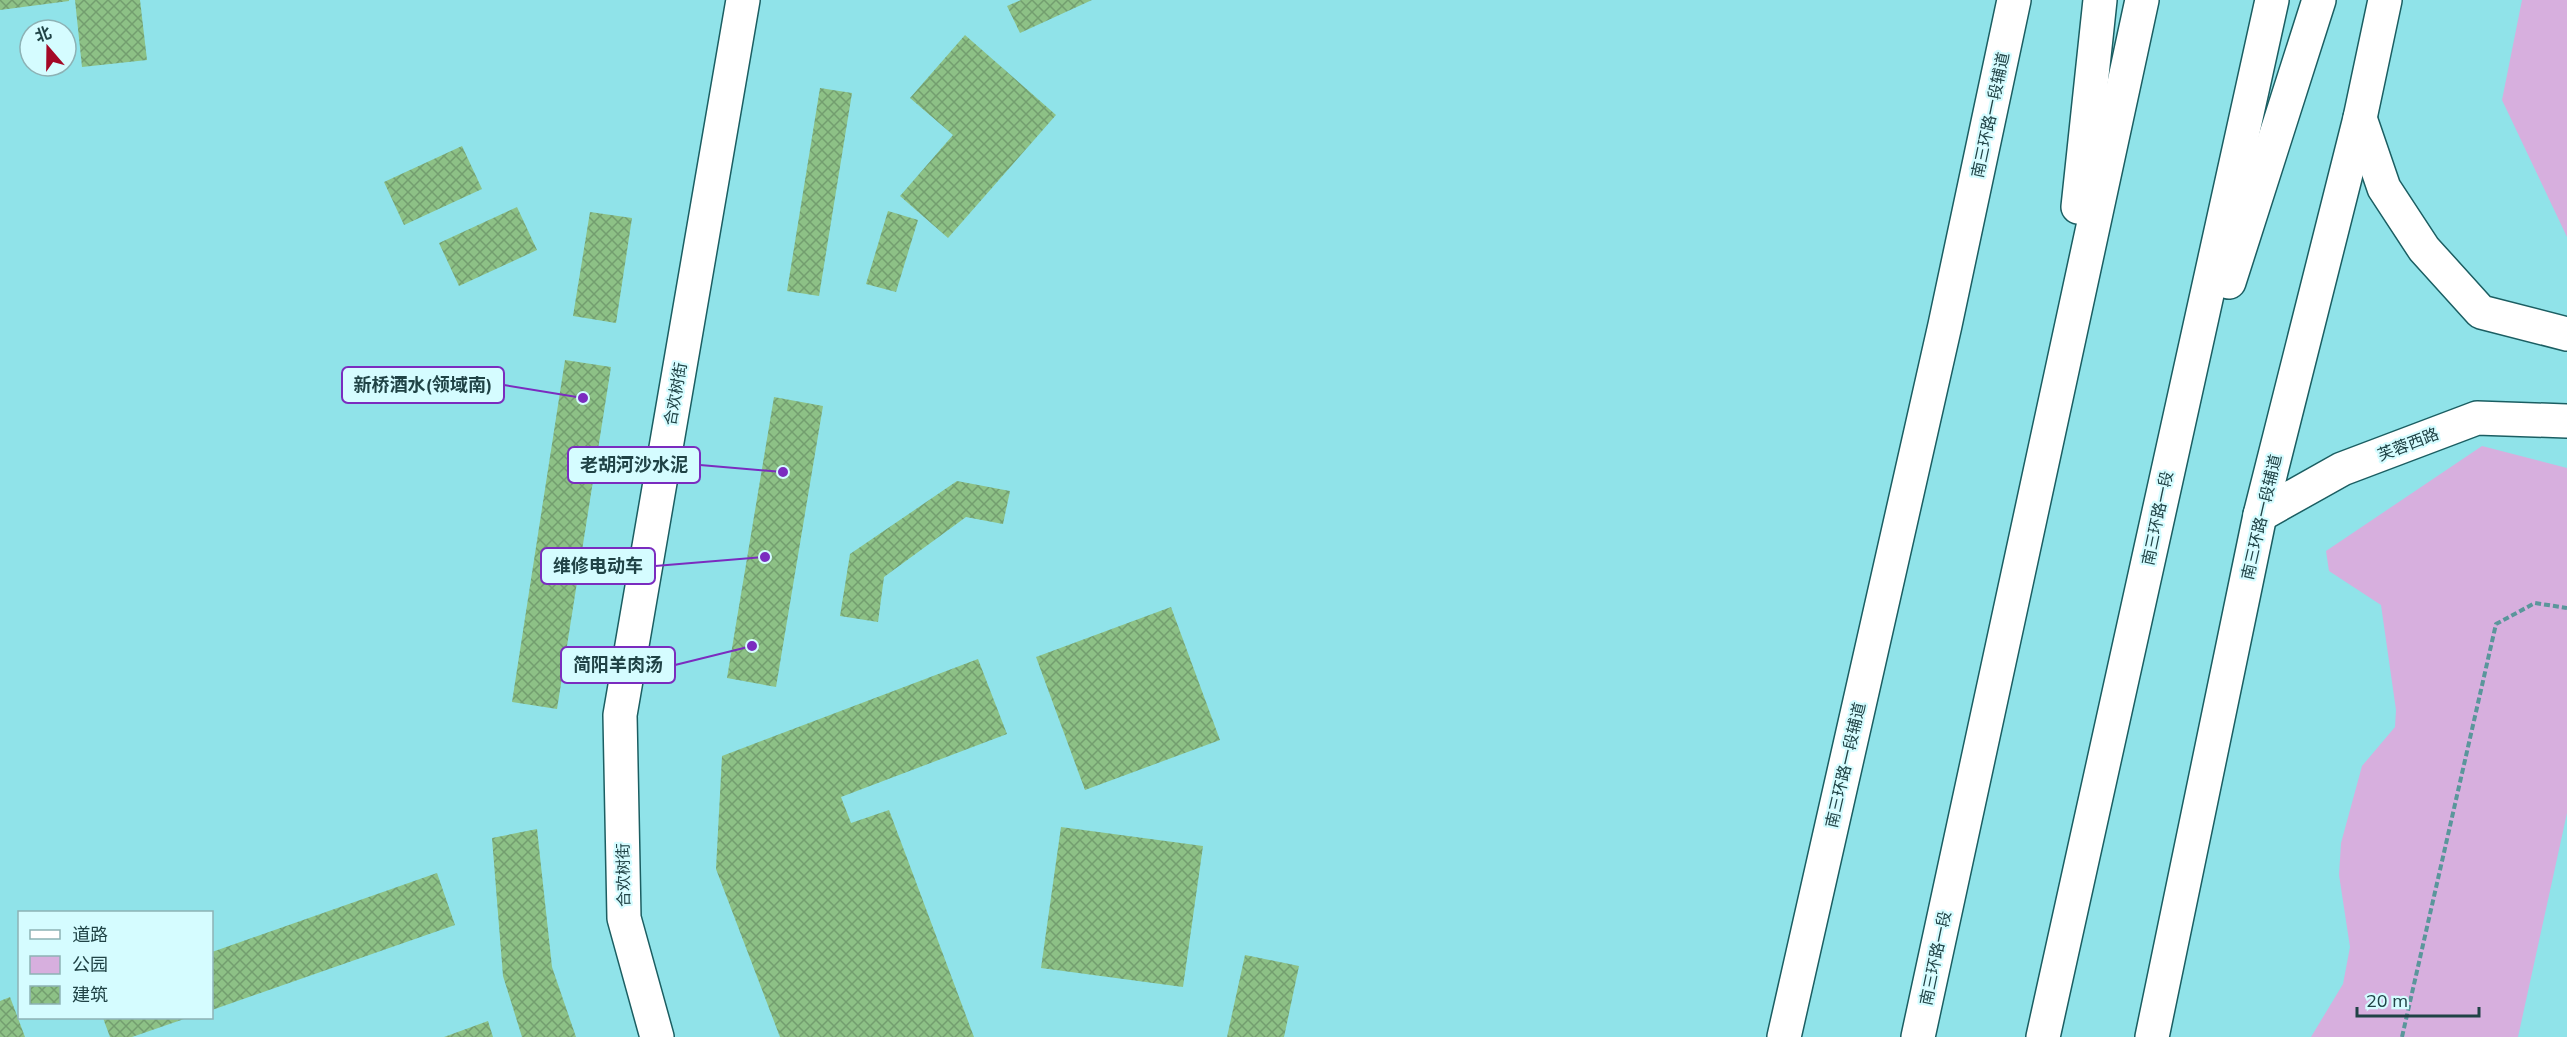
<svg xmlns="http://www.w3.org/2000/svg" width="2567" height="1037" font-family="Mulish,'Noto Sans SC',sans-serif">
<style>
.park{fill:#d7afde}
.building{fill:url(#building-cross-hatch)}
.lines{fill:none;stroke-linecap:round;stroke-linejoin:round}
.minor-casing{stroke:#1b5e62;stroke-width:36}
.secondary-casing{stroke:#1b5e62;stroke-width:36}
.trunk-casing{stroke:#1b5e62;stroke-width:36}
.path{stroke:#5a969b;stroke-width:4;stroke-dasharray:6 3;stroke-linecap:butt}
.minor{stroke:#fff;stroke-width:33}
.secondary{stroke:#fff;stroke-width:33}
.trunk{stroke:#fff;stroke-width:33}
.labels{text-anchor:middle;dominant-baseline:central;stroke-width:4.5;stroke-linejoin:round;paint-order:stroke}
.street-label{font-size:16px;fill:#204346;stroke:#d5fcff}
.leader{fill:none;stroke:#7b2cbf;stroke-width:2}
.callout-dot{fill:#7b2cbf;stroke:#d5fcff;stroke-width:2}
.callout{fill:#d5fcff;stroke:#7b2cbf;stroke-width:2}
.callout-label{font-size:18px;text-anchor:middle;font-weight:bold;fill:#204346}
</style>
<defs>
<pattern id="building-cross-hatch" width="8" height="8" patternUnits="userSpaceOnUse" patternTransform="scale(1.5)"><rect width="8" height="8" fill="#8dc186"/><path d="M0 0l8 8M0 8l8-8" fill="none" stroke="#739e6f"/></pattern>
</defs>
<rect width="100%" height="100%" fill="#90e3e9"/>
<g class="park">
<polygon points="2522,0 2567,0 2567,237 2502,100"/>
<polygon points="2482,446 2567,468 2567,813 2518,1037 2311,1037 2343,984 2350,947 2339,875 2341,843 2362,766 2395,727 2396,710 2381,605 2329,571 2326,551"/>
</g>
<g class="building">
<polygon points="0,0 69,0 69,1 0,10"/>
<polygon points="75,0 140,0 147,60 82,67"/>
<polygon points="1021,0 1092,0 1020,33 1007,6"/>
<polygon points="965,35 1056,115 948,238 900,196 953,135 910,98"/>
<polygon points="820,88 852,93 819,296 787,291"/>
<polygon points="462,146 482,189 404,225 384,182"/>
<polygon points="517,207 537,250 459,286 439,243"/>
<polygon points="888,211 918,220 896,292 866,284"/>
<polygon points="590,212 632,218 616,323 573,316"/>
<polygon points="565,360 611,367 557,709 512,702"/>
<polygon points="774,397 823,406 776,687 727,678"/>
<polygon points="957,481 1010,491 1003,524 966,517 884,577 878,622 840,616 850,554"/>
<polygon points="1171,607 1220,740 1085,790 1036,657"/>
<polygon points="978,659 1007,734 841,797 851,823 889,810 974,1037 780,1037 716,869 722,756"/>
<polygon points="1061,827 1203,846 1183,987 1041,968"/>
<polygon points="537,829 552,967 576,1037 522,1037 503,976 492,838"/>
<polygon points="437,873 455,925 212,1010 212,952"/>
<polygon points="1245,955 1299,966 1284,1037 1227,1037"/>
<polygon points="10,997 25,1037 0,1037 0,1001"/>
<polygon points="103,1018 187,1018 132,1037 110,1037"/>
<polygon points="488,1021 493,1037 444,1037"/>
</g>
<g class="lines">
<defs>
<polyline id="minor" points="657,1037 624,918 620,715 743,0"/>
<g id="secondary">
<polyline points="2360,118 2384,188 2424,249 2481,312 2567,334"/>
<polyline points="2260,515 2342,469 2477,418 2567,421"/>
<polyline points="1784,1037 1945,325 2014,0"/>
<polyline points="2152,1037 2260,515 2360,118 2385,0"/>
</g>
<g id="trunk">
<polyline points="2078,207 2100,0"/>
<polyline points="2229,282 2319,0"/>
<polyline points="1918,1037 2142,0"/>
<polyline points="2043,1037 2272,0"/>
</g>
</defs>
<use href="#minor" class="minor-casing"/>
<use href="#secondary" class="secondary-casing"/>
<use href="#trunk" class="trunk-casing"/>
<polyline class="path" points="2402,1037 2496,624 2535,603 2567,608"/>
<use href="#minor" class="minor"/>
<use href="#secondary" class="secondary"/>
<use href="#trunk" class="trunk"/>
</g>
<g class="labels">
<g class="street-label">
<text transform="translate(1990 115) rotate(-78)">南三环路一段辅道</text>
<text transform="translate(675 394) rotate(-80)">合欢树街</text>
<text transform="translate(2408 444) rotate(-21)">芙蓉西路</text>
<text transform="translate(2261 517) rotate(-77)">南三环路一段辅道</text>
<text transform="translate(2157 518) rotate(-78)">南三环路一段</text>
<text transform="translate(1845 765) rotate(-77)">南三环路一段辅道</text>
<text transform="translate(623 875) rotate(-91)">合欢树街</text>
<text transform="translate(1935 958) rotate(-78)">南三环路一段</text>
</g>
</g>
<path class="leader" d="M583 398L504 385M783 472L700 465M765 557L655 566M752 646L675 665"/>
<g class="callout-dot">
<circle cx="583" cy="398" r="6"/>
<circle cx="783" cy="472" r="6"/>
<circle cx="765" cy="557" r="6"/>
<circle cx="752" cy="646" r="6"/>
</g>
<g class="callout">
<rect x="342" y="367" width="162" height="36" rx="6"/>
<rect x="568" y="447" width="132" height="36" rx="6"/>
<rect x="541" y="548" width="114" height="36" rx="6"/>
<rect x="561" y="647" width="114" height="36" rx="6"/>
</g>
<g class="callout-label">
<text x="423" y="391">新桥酒水(领域南)</text>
<text x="634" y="471">老胡河沙水泥</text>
<text x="598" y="572">维修电动车</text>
<text x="618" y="671">简阳羊肉汤</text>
</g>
<rect x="18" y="911" width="195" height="108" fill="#d5fcff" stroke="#8db2b5" stroke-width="1.5"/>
<rect x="30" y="930" width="30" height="9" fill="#ffffff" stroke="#8db2b5" stroke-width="1.5"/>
<text x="72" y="941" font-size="18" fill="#204346">道路</text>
<rect x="30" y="956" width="30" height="18" fill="#d7afde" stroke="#8db2b5" stroke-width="1.5"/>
<text x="72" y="971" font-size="18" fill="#204346">公园</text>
<rect x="30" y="986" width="30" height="18" fill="url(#building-cross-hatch)" stroke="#8db2b5" stroke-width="1.5"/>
<text x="72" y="1001" font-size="18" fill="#204346">建筑</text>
<g transform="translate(48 48) rotate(340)"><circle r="28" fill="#d5fcff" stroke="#8db2b5" stroke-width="1.5"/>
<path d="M0-4.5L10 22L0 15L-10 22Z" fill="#a40826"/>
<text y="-9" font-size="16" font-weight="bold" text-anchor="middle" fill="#204346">北</text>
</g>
<path d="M2357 1007v9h122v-9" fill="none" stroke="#204346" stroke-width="3"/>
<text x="2366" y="1007" font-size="18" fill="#204346" stroke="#d5fcff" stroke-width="4.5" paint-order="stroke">20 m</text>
</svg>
